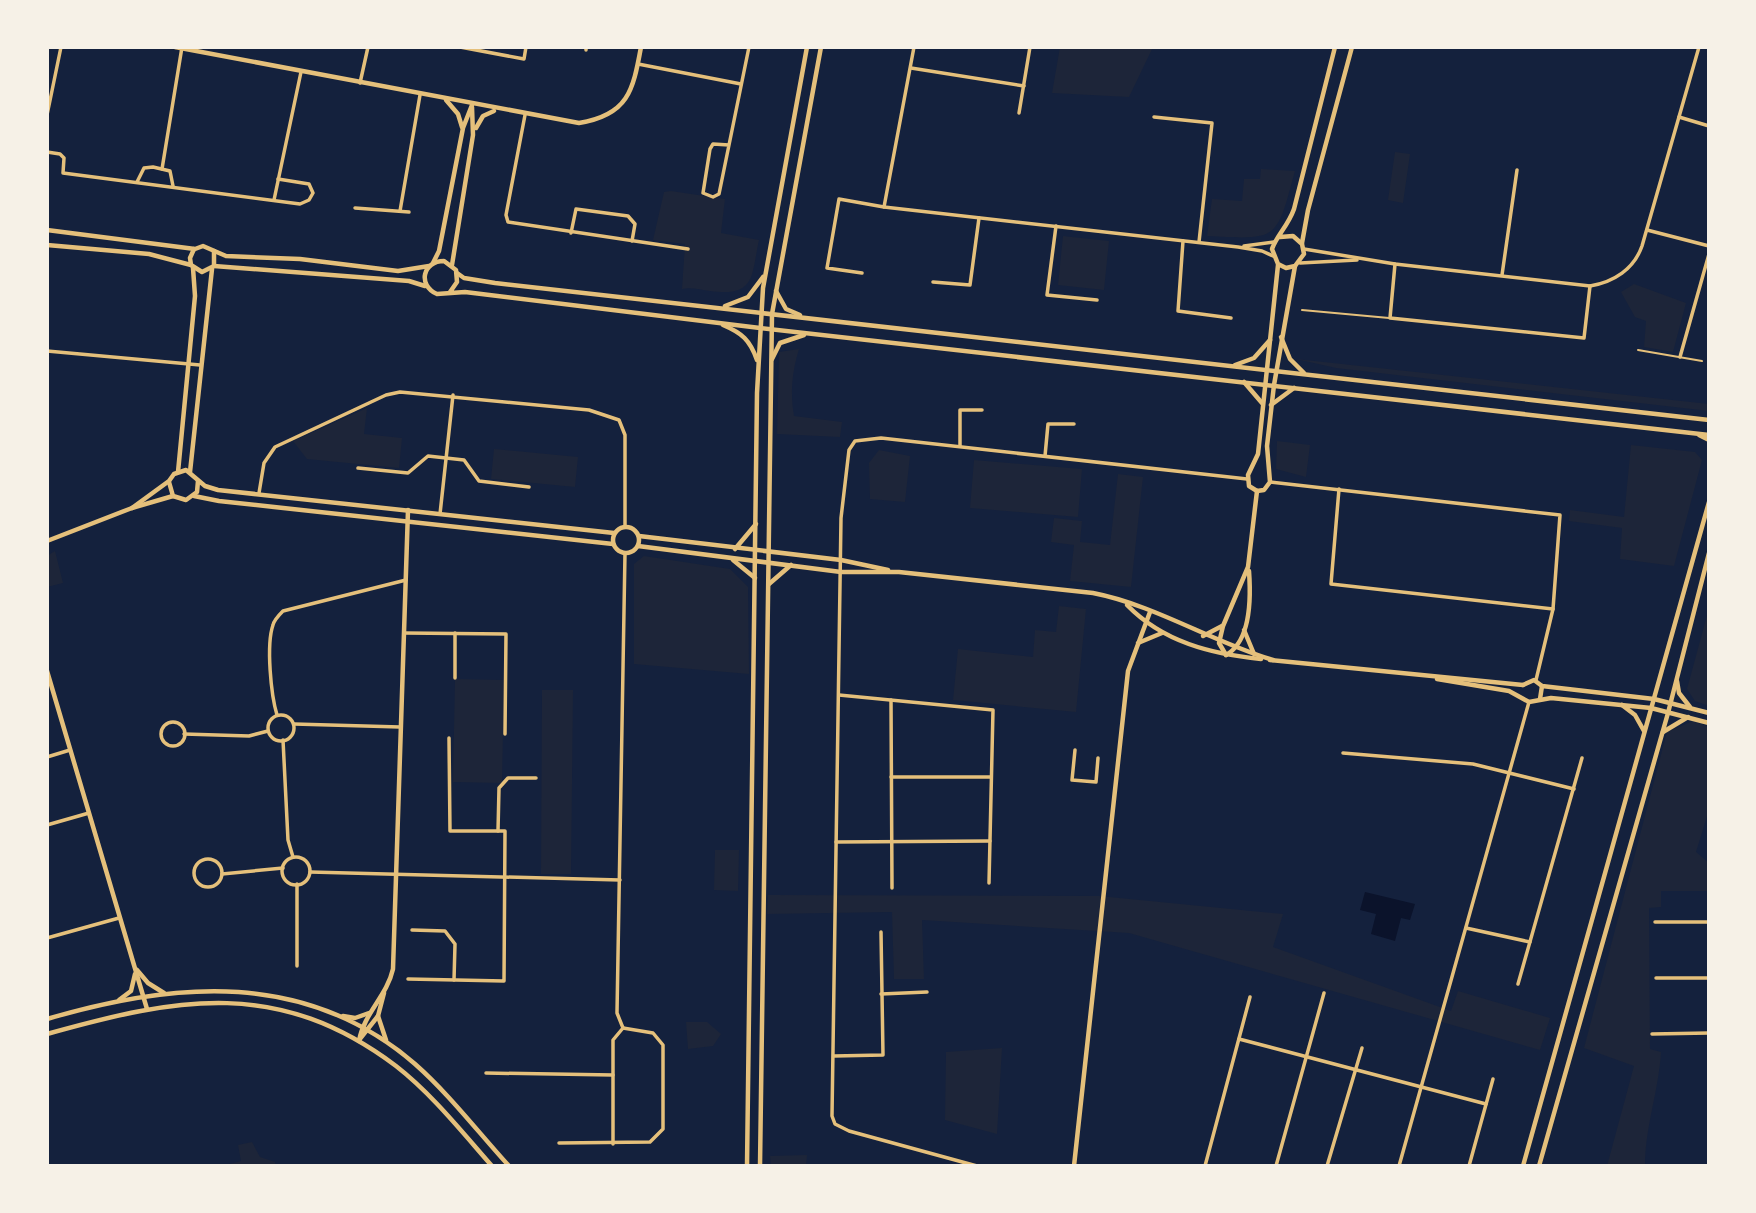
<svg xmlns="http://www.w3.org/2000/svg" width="1756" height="1213" font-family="Literata,serif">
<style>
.green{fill:#1d2539}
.water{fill:#0b132b}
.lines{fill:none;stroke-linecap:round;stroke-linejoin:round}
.service{stroke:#e5c07b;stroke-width:2}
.minor{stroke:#e5c07b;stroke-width:3.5}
.tertiary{stroke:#e5c07b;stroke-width:4.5}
.secondary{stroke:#e5c07b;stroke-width:4.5}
</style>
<rect width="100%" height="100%" fill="#14213d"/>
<g class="green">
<polygon points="1060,47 1153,47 1129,97 1052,93"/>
<polygon points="1395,152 1410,154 1403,203 1388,200"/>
<path d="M1261 169 1295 171C1276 240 1280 240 1207 236L1212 199 1242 201 1244 179H1260Z"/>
<path d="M671 191 725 199 721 233 759 240C751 277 756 297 710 291 701 290 691 287 682 289L685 244 653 240 664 192Z"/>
<polygon points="1063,236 1109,241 1104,290 1058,285"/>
<polygon points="1634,284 1686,303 1673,352 1644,347 1646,321 1635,317 1621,292"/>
<path d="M799 349C792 372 790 392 794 416L842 422 840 437 777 434 779 352Z"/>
<polygon points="1296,359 1709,404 1709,411 1336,368"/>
<polygon points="367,408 364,434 402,438 399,468 307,459 293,441"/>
<polygon points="1277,441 1310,445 1306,477 1276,469"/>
<polygon points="1631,445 1695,452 1702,460 1674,566 1620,559 1622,528 1569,521 1570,510 1624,517"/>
<polygon points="494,449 578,457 575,487 491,479"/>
<polygon points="879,450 910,456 905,502 870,499 869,463"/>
<polygon points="974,460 1082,469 1078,517 970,508"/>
<polygon points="1118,474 1143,477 1131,587 1070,581 1074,545 1051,542 1054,518 1082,521 1080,542 1110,545"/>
<polygon points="55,551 63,583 47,587 47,556"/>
<polygon points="644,556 730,569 748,587 749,674 634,664 634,564"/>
<polygon points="1059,606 1086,609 1076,712 953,700 958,649 1033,657 1035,630 1056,632"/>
<polygon points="1709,608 1709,706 1695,701 1687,689"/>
<polygon points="455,679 504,680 502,783 453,782"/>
<polygon points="542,690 573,690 571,874 541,874"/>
<path d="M1693 721 1709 727V810L1696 852 1709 863V891H1661V907L1649 908 1650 1049 1661 1052C1659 1090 1645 1127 1645 1166H1607L1634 1066 1584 1048 1667 732Z"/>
<polygon points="715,850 739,850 738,891 714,890"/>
<polygon points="768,895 1099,896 1283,914 1273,947 1451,1011 1458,991 1550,1018 1540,1050 1129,933 922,920 924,979 894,979 892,912 767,914"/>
<polygon points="686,1022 707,1022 721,1034 713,1046 688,1049"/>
<polygon points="1002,1048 997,1134 945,1120 946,1052"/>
<polygon points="252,1142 260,1157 275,1162 276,1166 222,1166 241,1161 238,1145"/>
<polygon points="807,1155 806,1166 771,1166 770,1156"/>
</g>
<polygon class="water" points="1365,892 1415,904 1410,920 1401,918 1395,941 1371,934 1376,914 1360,910"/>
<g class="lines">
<g class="service">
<polyline points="1302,310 1389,318"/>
<polyline points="1638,350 1702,361"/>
</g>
<g class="minor">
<polyline points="460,47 524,59 526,47"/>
<polyline points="586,50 586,47"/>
<polyline points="638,64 741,84"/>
<polyline points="911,68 1024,86"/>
<polyline points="360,83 368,47"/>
<polyline points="1019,113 1030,47"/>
<polyline points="47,115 61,47"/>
<polyline points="525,115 506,215 508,222 688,249"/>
<polyline points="1154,117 1212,123 1199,242"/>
<polyline points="1679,117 1709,126"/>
<polyline points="729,145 713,144 710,149 703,193 713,197 719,194 749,47"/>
<polyline points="47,152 60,154 64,158 63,173 300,204 309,200 313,193 309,184 278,179"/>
<polyline points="162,169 182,47"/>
<polyline points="137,182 144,168 153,167 170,171 173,186"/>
<polyline points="274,200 301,72"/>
<polyline points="884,207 914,47"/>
<polyline points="355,208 409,212"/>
<polyline points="400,211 420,95"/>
<polyline points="1056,226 1047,295 1097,300"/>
<polyline points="1647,230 1709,246"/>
<polyline points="571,233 576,209 628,216 635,224 632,241"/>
<polyline points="1183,241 1178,311 1231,318"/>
<polyline points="1244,246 1274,242"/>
<path d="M1304 249 1395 264 1590 286C1614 282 1634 269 1642 246L1699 47"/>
<polyline points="1300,263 1357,260"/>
<polyline points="1395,264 1390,318 1584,338 1590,286"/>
<polyline points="862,273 827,268 839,199 884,207 1238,247 1262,251 1273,256"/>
<polyline points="1502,275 1517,170"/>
<polyline points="933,282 970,285 979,218"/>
<polyline points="47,351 200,365"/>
<polyline points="1680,357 1709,254"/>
<polyline points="960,446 960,410 982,410"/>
<polyline points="1045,456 1048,424 1074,424"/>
<polyline points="358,468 408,473 428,456 464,460 479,481 529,487"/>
<polyline points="1270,482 1560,515 1553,609 1536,680"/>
<polyline points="1339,489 1331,584 1553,609"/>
<polyline points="259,493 264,463 275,447 386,395 400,392 589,410 619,420 625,435 625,526"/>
<polyline points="440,514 453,395"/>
<polyline points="404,633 506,634 505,734"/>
<polyline points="455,678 455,633"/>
<polyline points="839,695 993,710 989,883"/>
<polyline points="891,700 892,888"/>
<path d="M277 715C271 695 266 645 273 625 274 620 279 615 283 611L406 580"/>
<circle cx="281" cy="728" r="13"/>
<circle cx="173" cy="734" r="12"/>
<polyline points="294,724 400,727"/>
<polyline points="184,734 249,736 268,731"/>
<polyline points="283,740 288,840 293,857"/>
<polyline points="1075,750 1072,780 1096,782 1098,758"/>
<polyline points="1343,753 1473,764 1574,789"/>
<polyline points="47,757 70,750"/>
<polyline points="891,777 991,777"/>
<polyline points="47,825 89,813"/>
<polyline points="498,831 499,788 508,778 536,778"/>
<polyline points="836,842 990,841"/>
<circle cx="296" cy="871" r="14"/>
<circle cx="208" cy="873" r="14"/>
<polyline points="310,872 620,880"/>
<polyline points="222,874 283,868"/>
<polyline points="297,884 297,966"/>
<polyline points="1655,922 1709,922"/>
<polyline points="1466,928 1530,942"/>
<polyline points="412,930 445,931 455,944 454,980"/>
<polyline points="47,938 119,918"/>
<polyline points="1656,978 1709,978"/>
<polyline points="408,979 504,981 505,831 450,831 449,738"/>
<polyline points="1518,984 1582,758"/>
<polyline points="881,994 927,992"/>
<polyline points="623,1028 617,1013 625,553"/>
<polyline points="1652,1034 1709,1033"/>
<polyline points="1239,1039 1486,1104"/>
<polyline points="834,1056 883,1055 881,932"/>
<polyline points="486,1073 613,1075"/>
<polyline points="559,1143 650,1142 663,1129 663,1045 653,1033 623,1028"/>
<polyline points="613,1144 613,1040 623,1028"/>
<polyline points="977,1166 849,1131 835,1124 832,1116 841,518 849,450 855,441 881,438 1247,479"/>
<polyline points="1205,1166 1250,997"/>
<polyline points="1276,1166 1324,993"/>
<polyline points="1327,1166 1362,1048"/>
<polyline points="1399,1166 1529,702"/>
<polyline points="1469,1166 1493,1079"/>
</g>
<g class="tertiary">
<path d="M175 47 579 123C628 115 633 91 641 47"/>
<polyline points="446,100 458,114 462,127"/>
<polyline points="476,128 483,116 494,111"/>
<path d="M1280 237 1293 236 1302 244 1304 254 1295 266 1286 268 1278 264 1272 249C1277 235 1288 226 1294 209L1335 47"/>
<polyline points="1302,243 1308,210 1352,47"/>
<polyline points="433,263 439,251 463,128 472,105"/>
<polyline points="452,265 473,135 472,107"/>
<polyline points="178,472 195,296 193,268"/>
<polyline points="190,472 212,269"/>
<polyline points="169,482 173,496 186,500 197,492 198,481"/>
<polyline points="1257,491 1249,486 1248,475 1258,454 1278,265"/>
<polyline points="1257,491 1264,490 1270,482 1267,446 1274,385 1295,266"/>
<polyline points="194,496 219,501 613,544"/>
<polyline points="132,508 169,481 174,474 186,470 205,486 218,490 614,533"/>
<circle cx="626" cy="540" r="13"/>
<polyline points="639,536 841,560 888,570"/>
<polyline points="47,541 132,508 173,496"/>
<path d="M638 546 841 572H899L1093 593C1155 605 1212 642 1273 660"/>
<polyline points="735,549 756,524"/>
<polyline points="733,560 755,578"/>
<polyline points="769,584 791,565"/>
<path d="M1127 605C1163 642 1211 654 1261 659"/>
<polyline points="1244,630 1254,654"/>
<polyline points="1203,636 1222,626"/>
<polyline points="1138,643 1162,633"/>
<polyline points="1226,655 1219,643 1223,626 1248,567 1257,491"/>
<path d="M1226 655C1251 641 1251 598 1249 571"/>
<polyline points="1270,660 1523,685"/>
<polyline points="47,671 147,1009"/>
<polyline points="1437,679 1509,691 1529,702 1551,698 1651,708 1709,723"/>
<polyline points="1523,685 1534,680 1542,686 1654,699 1709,713"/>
<polyline points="1540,699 1542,686"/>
<polyline points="137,970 148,983 164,993"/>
<polyline points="119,1000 131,991 135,974"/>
<polyline points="343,1016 355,1018 369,1013"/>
<polyline points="378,1016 386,1040"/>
<path d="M47 1019C175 981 307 970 415 1064 449 1094 478 1132 509 1166"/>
<path d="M47 1034C179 997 279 978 396 1066 432 1094 462 1132 492 1166"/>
<polyline points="359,1040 378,1016 384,993"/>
<path d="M359 1041C364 1013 387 996 393 969L408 510"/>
<polyline points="1074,1166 1128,671 1150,612"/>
</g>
<g class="secondary">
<polyline points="47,230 195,249 203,246 226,256 300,259 398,271 429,266"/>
<polyline points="47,245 149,254 191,265"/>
<polyline points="194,249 190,258 191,265 202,272 214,266 214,251"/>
<polyline points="214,266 409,281 425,286"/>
<polyline points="457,273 464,278 495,283 1709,420"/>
<polyline points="776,291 786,309 800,315"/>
<path d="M450 292 457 282 456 270 444 261C423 261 417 285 437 294L465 292 760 328 1709 435"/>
<polyline points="725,306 748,297 763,277"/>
<path d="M723 325C742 333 750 340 757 360"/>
<polyline points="1281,337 1290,359 1304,373"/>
<polyline points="772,359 780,343 804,335"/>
<polyline points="1235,365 1254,358 1270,340"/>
<polyline points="1244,382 1262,403"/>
<polyline points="1271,405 1294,388"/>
<polyline points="1699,435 1709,440"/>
<polyline points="1677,681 1679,693 1690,707"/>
<polyline points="1622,705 1635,715 1644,731"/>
<polyline points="1663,732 1688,717"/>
<polyline points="747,1166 757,393 763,288 807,47"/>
<polyline points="760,1166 772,314 821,47"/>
<polyline points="1523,1166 1709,502"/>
<polyline points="1539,1166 1668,713 1709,553"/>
</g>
</g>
<rect width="1756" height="1213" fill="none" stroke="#f6f1e7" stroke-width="98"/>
</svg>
